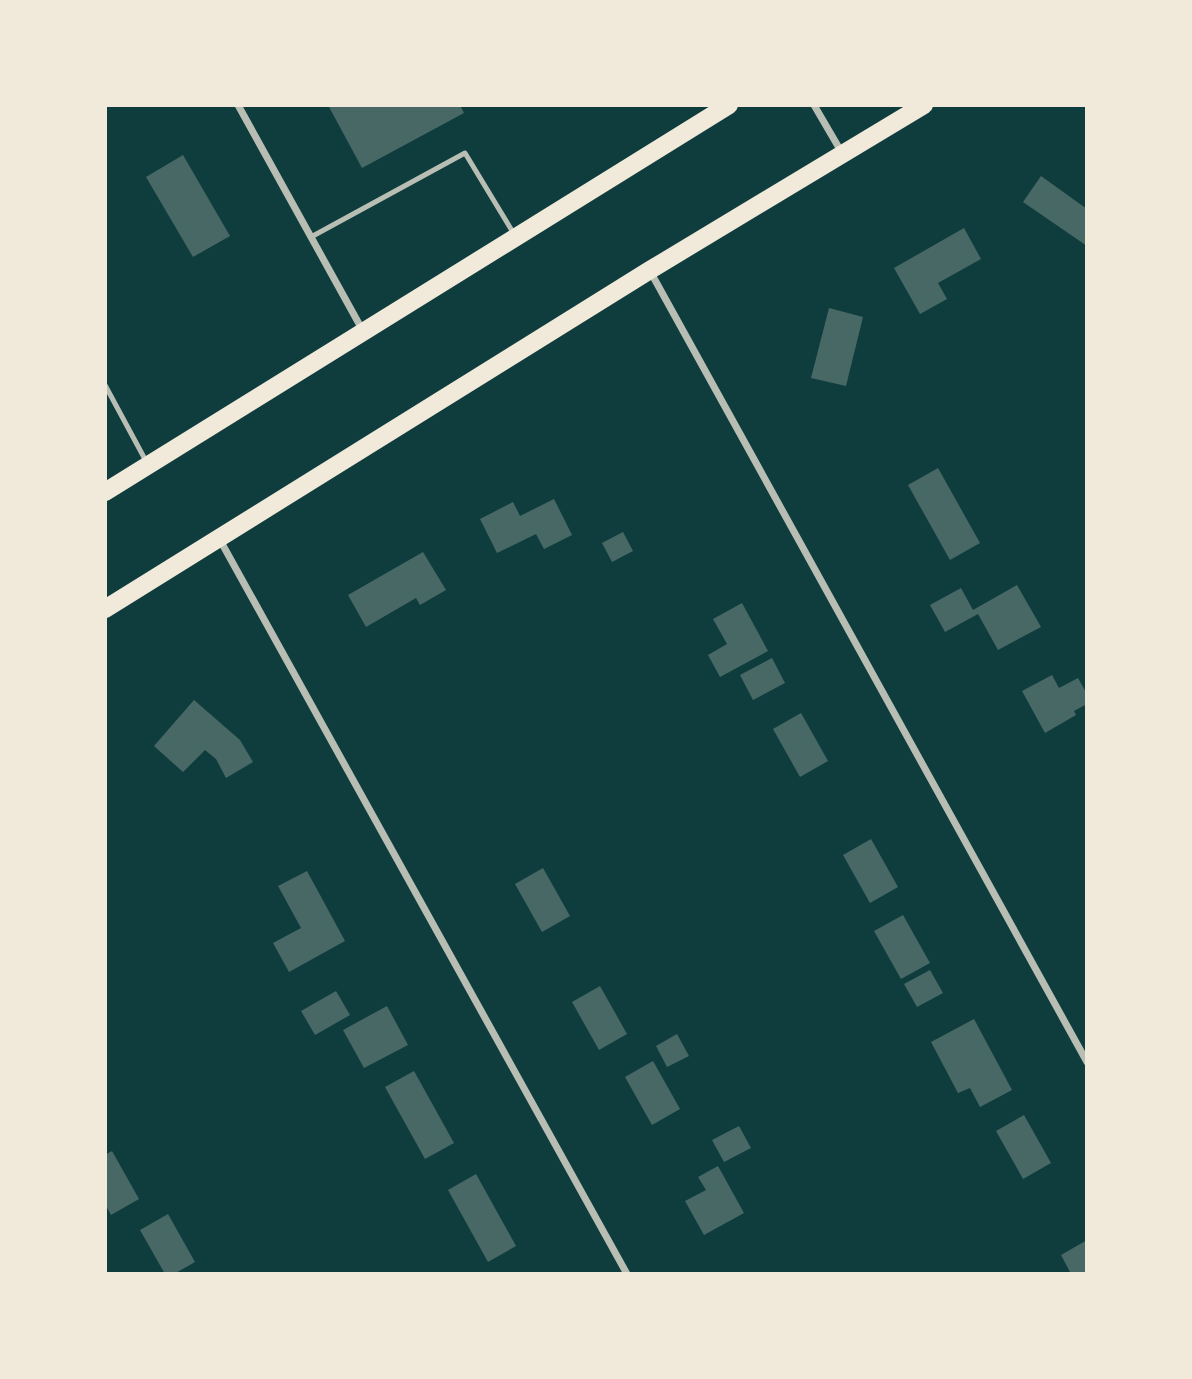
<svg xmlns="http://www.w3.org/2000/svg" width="1192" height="1379" font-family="Roboto,sans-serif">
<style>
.building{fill:#486865}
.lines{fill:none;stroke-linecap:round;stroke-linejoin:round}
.service{stroke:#b8beb3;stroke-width:5}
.minor{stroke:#b8beb3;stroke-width:7}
.primary{stroke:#f1e9da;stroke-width:18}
</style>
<rect width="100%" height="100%" fill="#0f3d3e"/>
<g class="building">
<polygon points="328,105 460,105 464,113 362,168"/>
<polygon points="183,155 230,236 193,257 146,177"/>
<polygon points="1041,176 1087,209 1087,246 1023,202"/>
<polygon points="964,228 981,259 938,283 947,299 920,314 894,268"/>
<polygon points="829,308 863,317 846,386 811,378"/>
<polygon points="938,468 980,543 950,560 908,485"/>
<polygon points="554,499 572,535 544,549 536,534 497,553 480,519 513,502 520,516"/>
<polygon points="623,532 633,551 612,562 602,543"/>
<polygon points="423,552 446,590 420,605 416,598 366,627 348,595"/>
<polygon points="1017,585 1041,627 998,650 978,614 945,632 930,605 961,588 973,610"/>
<polygon points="742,603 768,651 720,677 708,655 727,644 713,619"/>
<polygon points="772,658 785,683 753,700 740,675"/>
<polygon points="1052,675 1059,688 1078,678 1087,694 1087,704 1074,711 1076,715 1045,733 1022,691"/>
<polygon points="194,700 240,740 253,762 226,778 216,759 205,750 183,772 154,746"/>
<polygon points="801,713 828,761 800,777 773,729"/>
<polygon points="871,839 898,887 870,903 843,855"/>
<polygon points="543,868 570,916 542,932 515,884"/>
<polygon points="307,871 345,941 289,972 273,943 301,928 278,886"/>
<polygon points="903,915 930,963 901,979 874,931"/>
<polygon points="930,970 943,993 917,1007 904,984"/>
<polygon points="600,986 627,1034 599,1050 572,1002"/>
<polygon points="336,991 350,1015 315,1035 301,1011"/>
<polygon points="387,1006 408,1045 364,1068 343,1030"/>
<polygon points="974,1019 1012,1090 980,1107 970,1088 958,1093 931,1042"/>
<polygon points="677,1034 689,1056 667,1067 656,1046"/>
<polygon points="653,1061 680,1109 652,1125 625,1077"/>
<polygon points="414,1071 454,1143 425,1159 385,1087"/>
<polygon points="1024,1115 1051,1163 1023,1179 996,1131"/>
<polygon points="739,1126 751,1148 724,1162 712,1140"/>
<polygon points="112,1151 139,1199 111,1215 105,1204 105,1155"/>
<polygon points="718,1166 744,1213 704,1235 685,1201 706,1190 698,1177"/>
<polygon points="476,1174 516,1246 488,1262 448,1190"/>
<polygon points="168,1214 195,1262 174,1274 165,1274 140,1230"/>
<polygon points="1087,1240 1087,1274 1071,1274 1061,1255"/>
</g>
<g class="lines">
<g class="service">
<polyline points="311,237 465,153 514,234"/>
<polyline points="105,385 147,463"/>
</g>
<g class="minor">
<polyline points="238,105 363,331"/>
<polyline points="814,105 842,153"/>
<polyline points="650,271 1087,1062"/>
<polyline points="220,540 627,1274"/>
</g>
<g class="primary">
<polyline points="105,492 729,105"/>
<polyline points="105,609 650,270 924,105"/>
</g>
</g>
<rect width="1192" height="1379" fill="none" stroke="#f1e9da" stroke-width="214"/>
</svg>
